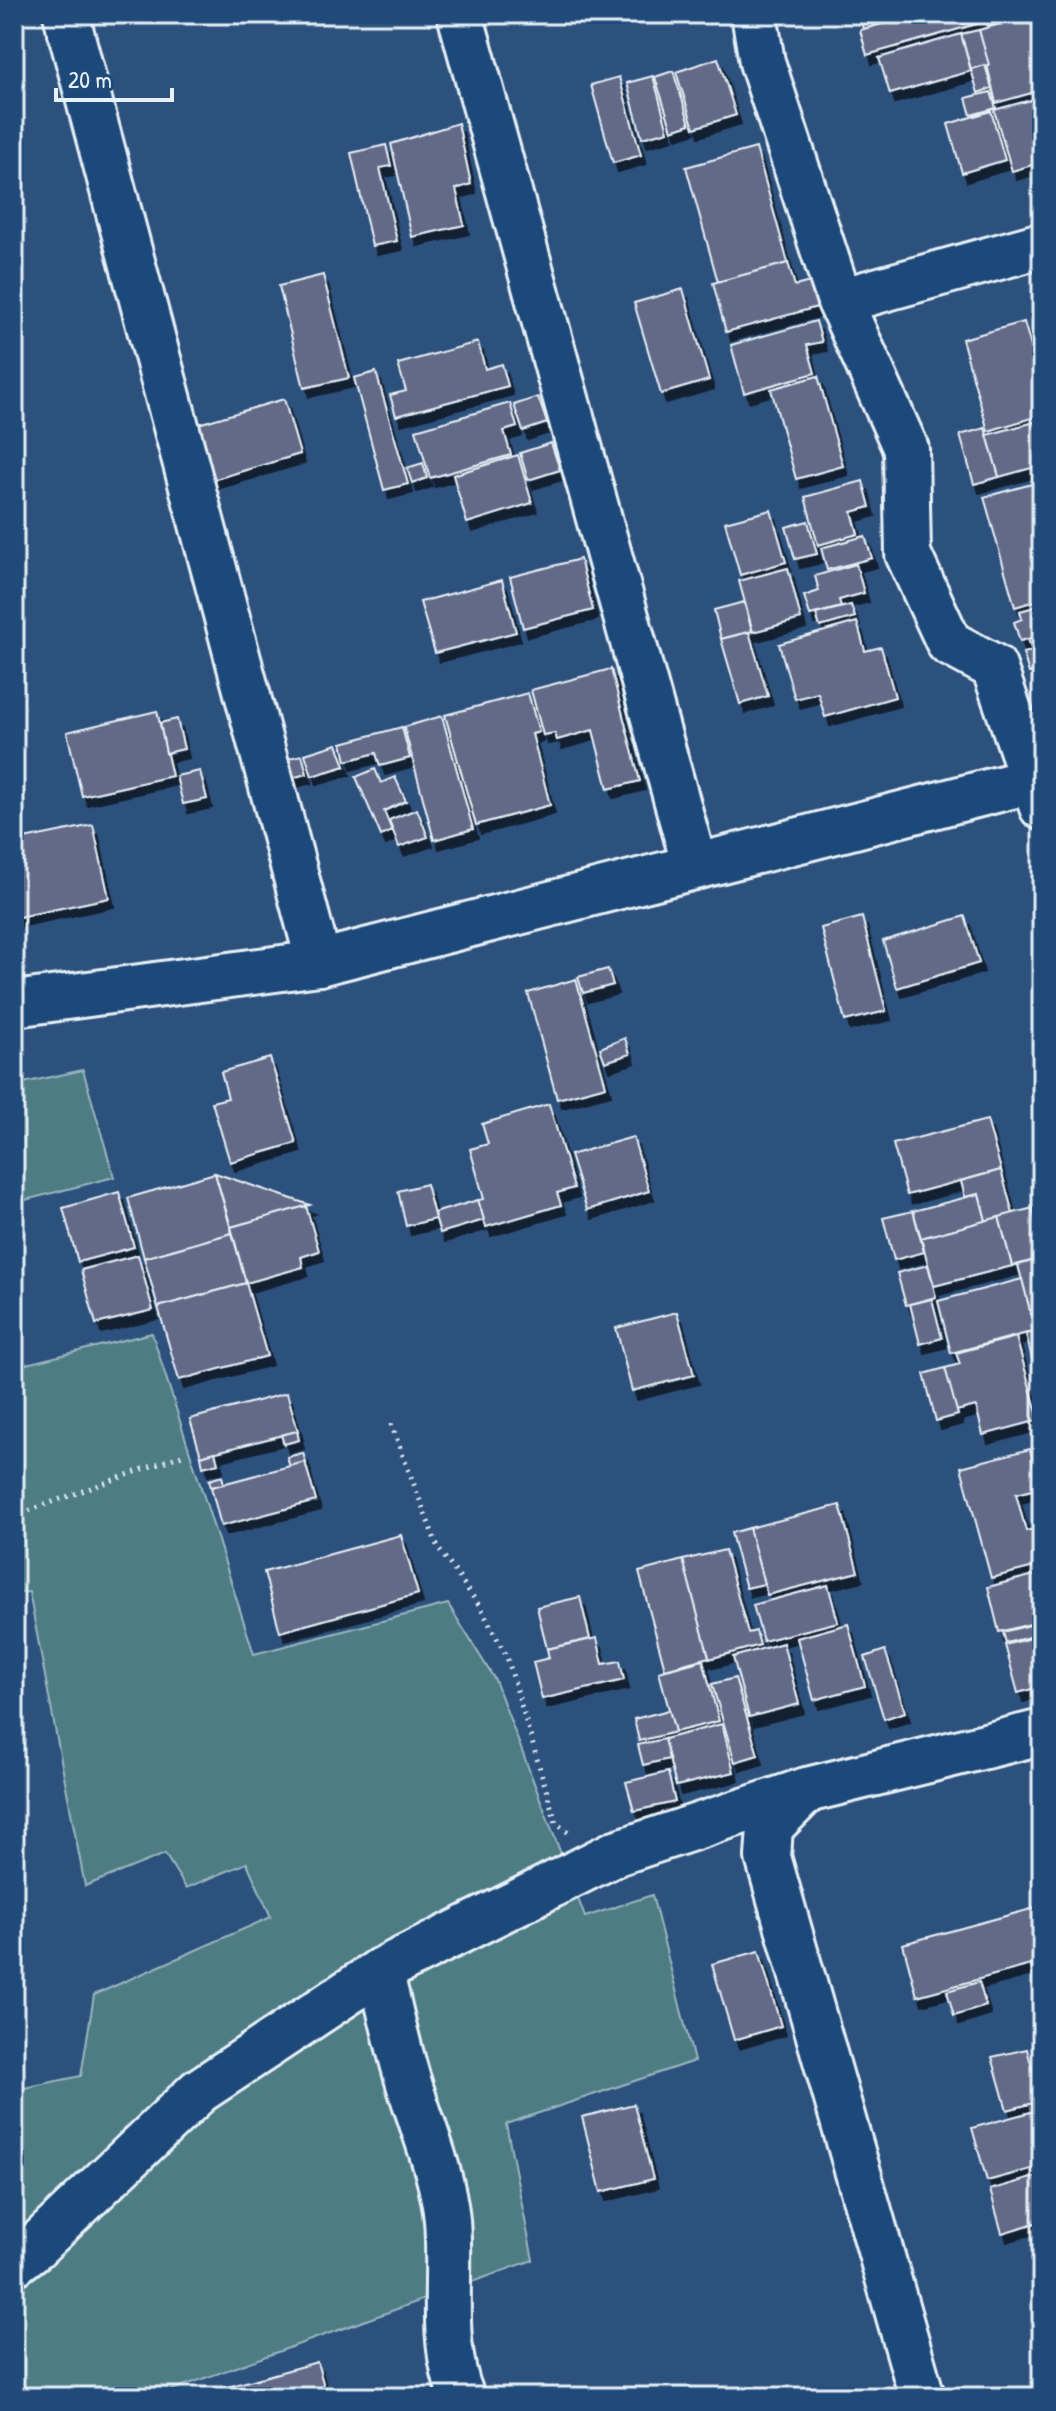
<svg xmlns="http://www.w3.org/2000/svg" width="1056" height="2411" font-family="'Patrick Hand',sans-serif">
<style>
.green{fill:#4e7c85;stroke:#9bb6be;stroke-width:2}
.building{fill:#646b88;stroke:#e8f1f8;stroke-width:2;filter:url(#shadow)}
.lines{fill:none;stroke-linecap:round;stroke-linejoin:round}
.minor-casing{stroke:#e8f1f8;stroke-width:50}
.path{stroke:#e8f1f8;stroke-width:5;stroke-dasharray:2 6;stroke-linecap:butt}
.minor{stroke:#1f4a7a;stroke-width:44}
</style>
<defs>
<filter id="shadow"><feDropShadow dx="5" dy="9" stdDeviation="0" flood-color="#0009"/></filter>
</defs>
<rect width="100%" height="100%" fill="#2d517d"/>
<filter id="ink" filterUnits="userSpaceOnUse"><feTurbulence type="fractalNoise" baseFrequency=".0125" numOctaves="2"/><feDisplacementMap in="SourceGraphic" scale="16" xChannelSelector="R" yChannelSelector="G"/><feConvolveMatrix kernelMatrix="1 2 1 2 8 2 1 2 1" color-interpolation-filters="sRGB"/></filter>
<g filter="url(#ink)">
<g class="green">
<polygon points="83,1070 114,1177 14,1203 14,1085"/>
<polygon points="152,1333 254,1654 448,1604 495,1680 585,1917 652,1895 694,2061 506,2124 533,2260 169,2391 171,2397 14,2397 14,2090 81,2076 94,1995 271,1917 247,1863 186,1888 165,1854 85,1886 29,1592 14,1593 14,1367"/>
</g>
<g class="building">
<polygon points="859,14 919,14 863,29"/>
<polygon points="919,14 984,14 987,21 867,55 860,30"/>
<polygon points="984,14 1031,14 988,26"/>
<polygon points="1035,14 1042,40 1042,90 996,103 979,30"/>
<polygon points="979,30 989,65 971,69 961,34"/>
<polygon points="961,34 971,71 890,94 879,58"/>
<polygon points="718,58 736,115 694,128 676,72"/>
<polygon points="985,65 992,88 978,93 971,69"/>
<polygon points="673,71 690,124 672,130 655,77"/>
<polygon points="653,76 668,131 642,138 627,83"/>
<polygon points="619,77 641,155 613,163 591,85"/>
<polygon points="991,92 996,108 971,115 966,98"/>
<polygon points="1042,97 1042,162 1012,171 994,110"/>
<polygon points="991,111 1005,160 962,173 948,124"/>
<polygon points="458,123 471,184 456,189 464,225 412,237 391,144"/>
<polygon points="386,145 391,166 380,168 397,241 372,246 351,153"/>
<polygon points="756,148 788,263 718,282 686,167"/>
<polygon points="788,263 795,286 810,282 817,307 726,332 713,283"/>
<polygon points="323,275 349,378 304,388 279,286"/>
<polygon points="683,289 709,380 661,394 634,303"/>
<polygon points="816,321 822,342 807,345 815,373 744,393 731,345"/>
<polygon points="1024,322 1042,384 1042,415 988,431 962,339"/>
<polygon points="478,342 485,369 502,364 508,386 396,416 390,395 406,391 398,364"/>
<polygon points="376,372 408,484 384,490 354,378"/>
<polygon points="818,376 843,466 796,479 771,389"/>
<polygon points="538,397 547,423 523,431 514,405"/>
<polygon points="284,399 300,454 212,480 195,425"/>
<polygon points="510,403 517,427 504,431 511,455 430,478 416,430"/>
<polygon points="1042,420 1042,465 999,477 987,435"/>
<polygon points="985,428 999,477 974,484 960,435"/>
<polygon points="551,443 560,470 528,480 520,453"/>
<polygon points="518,455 532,503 467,523 453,475"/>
<polygon points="423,463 427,478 412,483 407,468"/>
<polygon points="1042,468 1042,482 1038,484 1034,470"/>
<polygon points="863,481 870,507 852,512 858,534 818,545 805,497"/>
<polygon points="1032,484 1042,519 1042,599 1015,607 984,497"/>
<polygon points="771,510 786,562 740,575 725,522"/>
<polygon points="808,521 817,554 795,559 786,527"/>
<polygon points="865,536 872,558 827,570 821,548"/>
<polygon points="580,559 593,610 523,628 510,577"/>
<polygon points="856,564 864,593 839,600 841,607 810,615 804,596 819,591 815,576"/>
<polygon points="788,568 801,619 753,632 739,581"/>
<polygon points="502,580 516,632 435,653 420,602"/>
<polygon points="744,602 752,631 721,639 714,610"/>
<polygon points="851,605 855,617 820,627 816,614"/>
<polygon points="1042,605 1042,635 1020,641 1014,622 1022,619 1020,611"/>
<polygon points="857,622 865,651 881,647 895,697 825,717 818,693 795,699 779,644"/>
<polygon points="749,632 768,696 740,704 721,639"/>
<polygon points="1042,635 1042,670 1029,673 1023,653 1032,651 1028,639"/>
<polygon points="611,669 640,781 608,789 593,730 557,740 555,733 543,735 531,690"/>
<polygon points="528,693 539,732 532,734 550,805 476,825 445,715"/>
<polygon points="157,711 172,776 82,796 67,732"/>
<polygon points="442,716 473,829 434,840 404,727"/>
<polygon points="177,719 184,749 166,753 160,723"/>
<polygon points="402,727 410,758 380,766 376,753 346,761 342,743"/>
<polygon points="337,744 345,766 312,776 305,754"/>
<polygon points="302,755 307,774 283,780 278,761"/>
<polygon points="375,769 381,783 395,777 406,801 384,811 392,831 381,836 356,777"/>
<polygon points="200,771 207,799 183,804 176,776"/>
<polygon points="417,809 428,837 399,847 389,820"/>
<polygon points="93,825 109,898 14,918 14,841"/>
<polygon points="965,916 979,963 897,988 883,941"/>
<polygon points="862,917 886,1011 845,1021 821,928"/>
<polygon points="608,969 613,985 583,993 578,977"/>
<polygon points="576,979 606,1086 557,1099 528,993"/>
<polygon points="625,1038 630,1054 605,1062 600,1048"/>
<polygon points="270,1058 296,1143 230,1162 212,1102 228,1098 221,1072"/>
<polygon points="549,1104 574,1188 557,1193 561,1205 486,1227 478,1200 484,1199 470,1149 488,1144 482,1124"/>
<polygon points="987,1120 1001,1170 907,1195 893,1144"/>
<polygon points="633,1137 649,1191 587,1210 570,1155"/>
<polygon points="1001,1170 1013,1214 986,1221 979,1194 965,1197 961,1181"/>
<polygon points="215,1173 232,1233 144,1258 128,1198"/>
<polygon points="215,1173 310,1205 231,1227"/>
<polygon points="426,1184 435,1219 406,1226 398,1191"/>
<polygon points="119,1192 134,1247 78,1262 63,1208"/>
<polygon points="979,1194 986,1221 921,1238 913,1211"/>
<polygon points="478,1200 484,1220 440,1233 434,1213"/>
<polygon points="306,1206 319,1251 301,1257 303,1267 246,1283 231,1227"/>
<polygon points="1033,1208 1042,1258 1012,1266 999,1217"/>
<polygon points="913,1211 924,1252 894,1260 883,1218"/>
<polygon points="999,1217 1012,1266 934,1286 921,1238"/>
<polygon points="232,1233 246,1283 158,1307 144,1258"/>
<polygon points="138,1255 153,1310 96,1324 81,1270"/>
<polygon points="1039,1259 1042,1324 1034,1326 1018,1265"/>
<polygon points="928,1265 936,1297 906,1305 897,1273"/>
<polygon points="1022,1279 1035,1331 951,1353 938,1301"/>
<polygon points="246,1283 267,1356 179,1380 158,1307"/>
<polygon points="932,1299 942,1338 920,1344 910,1304"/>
<polygon points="677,1312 694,1375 632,1391 616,1328"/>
<polygon points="1042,1330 1042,1390 1040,1391 1026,1334"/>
<polygon points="1016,1337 1039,1420 983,1435 976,1406 956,1411 945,1368 960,1364 956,1353"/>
<polygon points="945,1368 958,1415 936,1421 924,1374"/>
<polygon points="287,1393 298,1431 201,1456 190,1419"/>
<polygon points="297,1431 299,1440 284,1444 281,1435"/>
<polygon points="1030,1449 1040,1488 1016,1494 1026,1531 1042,1527 1042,1565 991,1578 961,1467"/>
<polygon points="215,1452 218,1463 203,1467 201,1456"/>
<polygon points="303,1453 306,1463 290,1467 287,1457"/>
<polygon points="305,1462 316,1501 221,1526 211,1487"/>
<polygon points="222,1476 224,1484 211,1487 209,1480"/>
<polygon points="840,1505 858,1572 767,1595 749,1528"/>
<polygon points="749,1528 764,1584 746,1588 731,1533"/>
<polygon points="401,1535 418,1594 280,1632 264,1572"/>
<polygon points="725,1550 748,1633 756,1631 760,1645 709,1659 683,1560"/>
<polygon points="683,1560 709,1657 665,1669 639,1572"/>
<polygon points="1042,1573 1042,1621 999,1632 988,1587"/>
<polygon points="828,1585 838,1622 763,1641 753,1605"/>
<polygon points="580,1597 590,1639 547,1649 537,1607"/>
<polygon points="848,1624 865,1686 814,1700 797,1638"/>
<polygon points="1034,1624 1037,1635 1006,1643 1003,1632"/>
<polygon points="1042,1635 1042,1686 1018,1693 1005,1645"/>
<polygon points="597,1638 603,1664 620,1661 624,1680 542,1699 533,1662 549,1658 547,1649"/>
<polygon points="783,1643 799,1704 749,1717 733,1657"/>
<polygon points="885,1650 905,1712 884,1719 865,1657"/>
<polygon points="703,1660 719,1721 675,1732 659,1672"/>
<polygon points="735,1678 758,1755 735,1762 712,1684"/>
<polygon points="669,1710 675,1732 639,1741 634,1719"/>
<polygon points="722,1724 734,1772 676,1786 664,1739"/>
<polygon points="664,1739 669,1759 643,1765 638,1745"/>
<polygon points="668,1772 675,1802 634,1811 626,1782"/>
<polygon points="1042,1906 1042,1962 917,1996 903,1944"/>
<polygon points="759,1951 781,2026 734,2040 712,1964"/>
<polygon points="1042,1963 1042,1990 1038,1992 1031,1966"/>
<polygon points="979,1982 986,2006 954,2016 947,1991"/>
<polygon points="1027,2049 1041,2101 1007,2110 992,2057"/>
<polygon points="634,2104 653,2179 601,2192 582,2117"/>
<polygon points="1042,2109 1042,2166 987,2181 972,2128"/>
<polygon points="1042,2175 1042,2221 1002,2233 990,2190"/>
<polygon points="317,2362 327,2397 211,2397 210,2392"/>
</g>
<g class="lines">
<defs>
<g id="minor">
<polyline points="66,14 319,963"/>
<polyline points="460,14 695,867"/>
<polyline points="754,14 762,62 840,301 906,449 908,554 949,643 994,667 1042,807"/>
<polyline points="840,301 1042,245"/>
<polyline points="14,1004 319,963 1042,778"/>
<polyline points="807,1790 770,1827 768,1857 922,2397"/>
<path d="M380 1971C391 2012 399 2055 413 2096 426 2136 443 2178 447 2220 452 2277 439 2343 462 2397"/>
<polyline points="14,2263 35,2247 199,2091 380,1971 616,1853 807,1790 1042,1732"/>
</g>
</defs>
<use href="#minor" class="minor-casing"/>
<g class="path">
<polyline points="391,1424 438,1548 481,1608 507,1657 556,1823 569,1833"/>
<polyline points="14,1516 182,1455"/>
</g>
<use href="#minor" class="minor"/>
</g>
</g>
<rect width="1056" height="2411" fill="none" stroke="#1f4a7a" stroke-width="48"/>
<rect x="24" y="24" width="1008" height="2363" fill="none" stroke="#e8f1f8" stroke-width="3" filter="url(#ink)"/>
<path d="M56 88v12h116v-12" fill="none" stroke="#e8f1f8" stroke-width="4"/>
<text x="68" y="88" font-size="24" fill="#e8f1f8" stroke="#1f4a7a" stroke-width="6" paint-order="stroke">20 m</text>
</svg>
